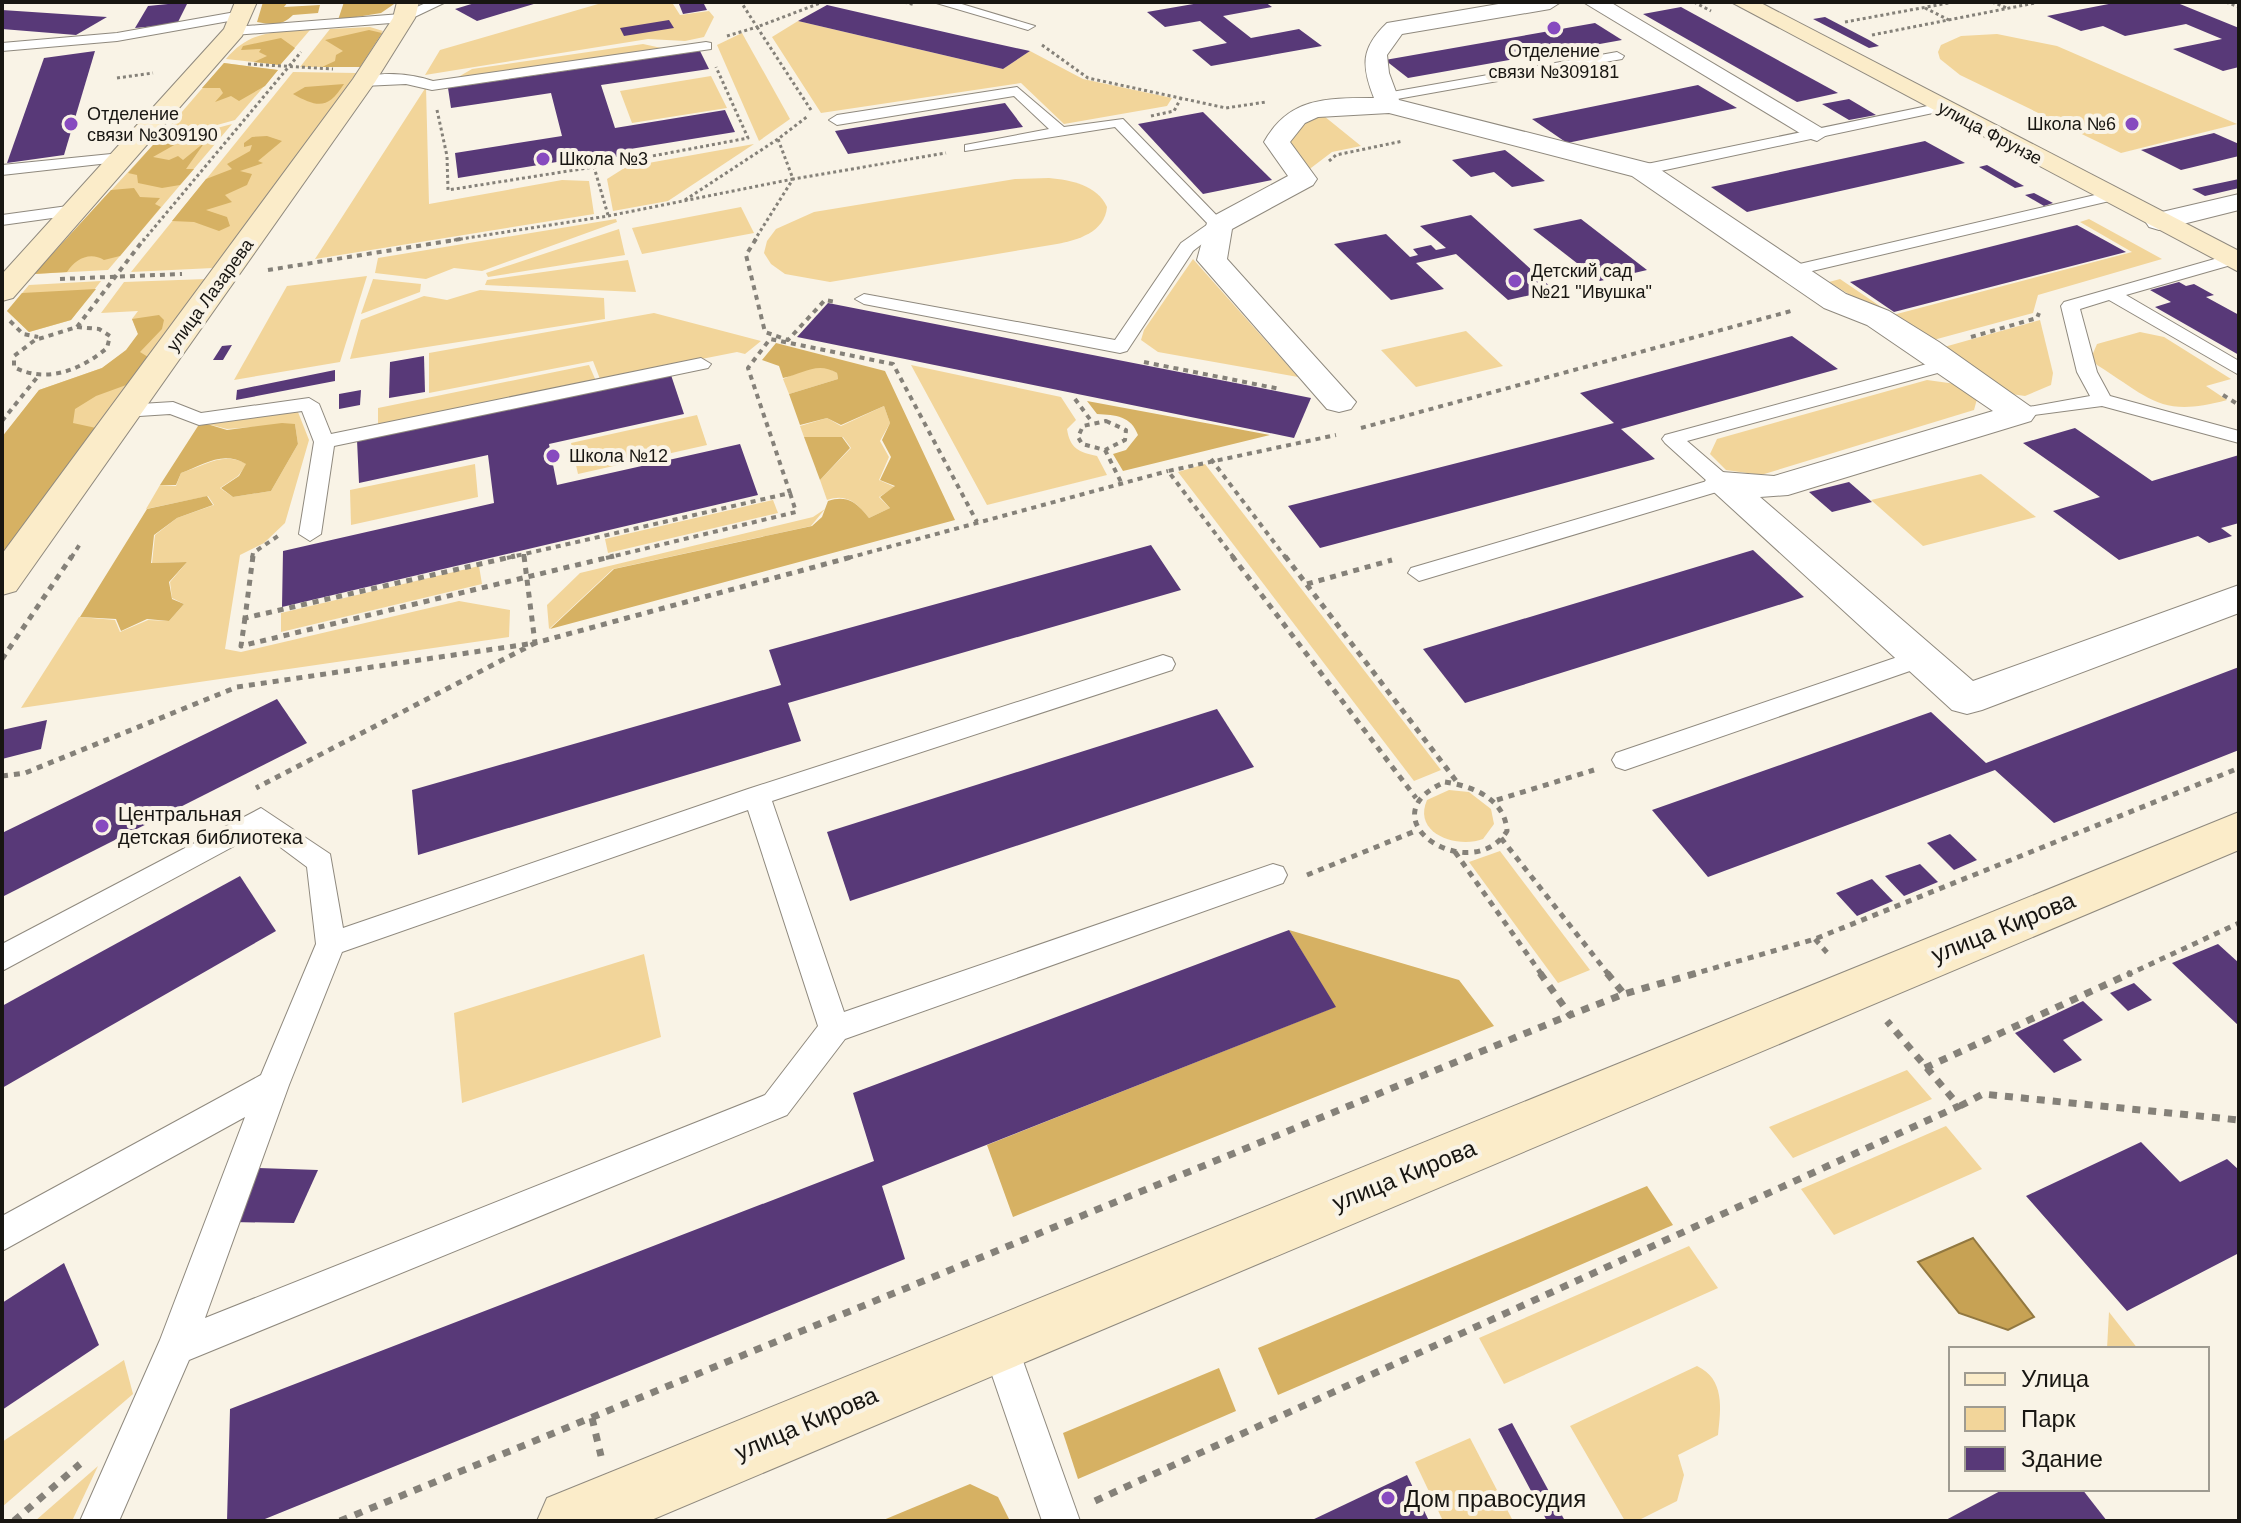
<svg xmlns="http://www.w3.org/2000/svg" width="2241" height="1523" font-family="Helvetica,sans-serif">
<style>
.green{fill:#f2d59a}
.forest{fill:#d6b163}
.water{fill:#c7a254;stroke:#927840;stroke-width:2}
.building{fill:#583978}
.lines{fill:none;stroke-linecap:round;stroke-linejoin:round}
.lane-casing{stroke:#8f897e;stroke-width:2}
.street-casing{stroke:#8f897e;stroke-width:2}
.secondary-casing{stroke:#8f897e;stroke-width:2}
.path-far3{stroke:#858179;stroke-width:3;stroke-dasharray:3 3;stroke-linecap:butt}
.path-far2{stroke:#858179;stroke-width:4;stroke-dasharray:5 5;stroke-linecap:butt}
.path-far1{stroke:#858179;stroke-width:5;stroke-dasharray:6 6;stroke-linecap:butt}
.path{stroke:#858179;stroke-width:7;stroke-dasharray:8 8;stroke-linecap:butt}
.lane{fill:#fff;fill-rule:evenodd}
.street{fill:#fff;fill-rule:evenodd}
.secondary{fill:#fbecc9;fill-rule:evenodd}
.poi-dot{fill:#874abf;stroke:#f9f3e6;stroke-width:3}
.labels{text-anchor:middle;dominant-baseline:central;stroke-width:8;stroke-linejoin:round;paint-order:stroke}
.far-poi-label{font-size:18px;fill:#181612;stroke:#f9f3e6;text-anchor:start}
.far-street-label{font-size:18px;fill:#181612;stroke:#f9f3e6}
.poi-label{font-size:20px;fill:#181612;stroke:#f9f3e6;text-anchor:start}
.near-street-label{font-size:24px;fill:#181612;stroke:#f9f3e6}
.near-poi-label{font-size:24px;fill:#181612;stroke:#f9f3e6;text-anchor:start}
</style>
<rect width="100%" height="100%" fill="#f9f3e6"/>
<g class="green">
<polygon points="605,2 681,2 673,4 680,15 709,11 714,17 704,37 685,41 648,39 425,75 440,50"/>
<polygon points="798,21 1003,69 1030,51 1083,79 1172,98 1167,106 1064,124 1021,83 821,113 772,37"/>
<polygon points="370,27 383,31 360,67 300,67 330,29"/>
<path d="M310 30 280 65 226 59C250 30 275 32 310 30Z"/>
<polygon points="742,33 790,119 759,141 717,45"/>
<polygon points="1997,34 2057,46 2237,124 2121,153 1960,75 1940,59 1938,52 1941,45 1961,36"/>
<polygon points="643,44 666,49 453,80 472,69"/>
<polygon points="224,63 278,70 235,120 156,142"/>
<polygon points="293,72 357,73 213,268 131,272"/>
<polygon points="711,76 727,108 632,123 620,91"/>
<polygon points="426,87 429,204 562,180 589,181 594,214 315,259"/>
<polygon points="1319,112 1361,146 1332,152 1307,171 1286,141 1294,125"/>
<polygon points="232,124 108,270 34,274 153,145"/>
<polygon points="754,144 668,201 613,211 607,179 626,167"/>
<path d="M1049 178C1071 180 1097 185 1107 207 1105 232 1078 240 1057 244L830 282 785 274 771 264 764 253 767 241 776 229 814 212 1015 179Z"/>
<polygon points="741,207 754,233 642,254 632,228"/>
<polygon points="616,219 617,222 482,271 454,268 426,279 375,273 378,258"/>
<polygon points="2089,219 2162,259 2038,295 2033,313 1926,342 1829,282 1840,279 1893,315 2132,252 2080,222"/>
<polygon points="619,229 625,255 488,277 486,273"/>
<polygon points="1193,259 1298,377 1158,352 1141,340 1144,330"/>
<polygon points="628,260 636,292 485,285 487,280"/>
<polygon points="367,276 340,362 234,380 287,286"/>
<polygon points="206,279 2,557 2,437 39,390 102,368 127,350 138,334 132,319 138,311 101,313 124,282"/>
<polygon points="373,279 421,284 420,292 361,314"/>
<polygon points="101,281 71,320 29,332 7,311 29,285"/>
<polygon points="480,290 604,298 605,319 350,359 361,320 424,296 447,300"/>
<polygon points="654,313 761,341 745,354 737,352 600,379 593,361 429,393 429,353"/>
<polygon points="2040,320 2053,373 2051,385 2025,396 2011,394 1937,349"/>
<polygon points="1466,331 1503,366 1416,387 1381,350"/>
<path d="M2140 332 2164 337 2231 379 2206 386 2227 400C2161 418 2151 399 2097 365L2091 358 2097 344Z"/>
<polygon points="589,365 596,381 378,427 378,408"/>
<path d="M911 365 1061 397 1076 420 1067 429C1070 449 1079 452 1097 456L1107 475 987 505Z"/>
<polygon points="808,368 828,368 837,373 838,379 789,394 783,379"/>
<polygon points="1927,380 1956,384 1977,399 1974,410 1761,475 1726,470 1710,454 1717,439"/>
<path d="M884 406 890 423 880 441 889 457 879 480 895 487 879 497 890 508 869 518C857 503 847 493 827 500L820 480 851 448 843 437H804L800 426 827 418 841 426Z"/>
<path d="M298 412 309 440 285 523 264 543 240 555 225 649 241 652 459 601 510 610 509 637 21 708 79 617 115 620 120 632 148 620 169 621 184 604 172 598 170 582 187 562 152 563 155 535 177 518 214 505 208 496 146 509 160 485 176 486 181 473C205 466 222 451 247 464L238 476 220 488 233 497 271 491 298 444 295 424 227 429 208 424Z"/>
<polygon points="697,415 707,445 578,474 571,443"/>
<polygon points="475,464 478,497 351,525 350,490"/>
<polygon points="1205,464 1441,770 1414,781 1178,472"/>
<polygon points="1981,474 2036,517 1923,546 1871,500"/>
<polygon points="773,500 778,513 608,553 605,539"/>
<polygon points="825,509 811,526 613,569 549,629 547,605 580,573 813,517"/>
<polygon points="479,566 482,584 281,632 281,613"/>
<path d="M1449 790 1469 792 1491 809 1494 824 1483 839C1458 849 1412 834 1427 800Z"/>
<polygon points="1500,851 1590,970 1558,983 1469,862"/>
<polygon points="644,954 661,1037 462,1103 454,1013"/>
<polygon points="1907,1070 1932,1099 1793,1158 1769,1127"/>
<polygon points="1946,1126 1982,1169 1834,1235 1801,1189"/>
<polygon points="1689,1246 1718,1288 1504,1384 1479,1338"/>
<polygon points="2109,1312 2138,1349 2107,1349"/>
<polygon points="124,1360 133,1394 2,1507 2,1442"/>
<path d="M1697 1366C1725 1379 1721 1409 1718 1435L1678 1455 1684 1475 1677 1501 1637 1521H1625L1570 1426Z"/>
<polygon points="1470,1438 1513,1521 1443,1521 1415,1462"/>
<polygon points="98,1466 72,1521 35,1521"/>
</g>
<g class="forest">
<path d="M263 2H288L284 7 320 5 318 13 293 15C282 26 273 25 257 22Z"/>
<polygon points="344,2 397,2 381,13 338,20"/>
<polygon points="369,30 382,33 360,67 322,67 335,61 336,55 343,51 325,40"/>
<polygon points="281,38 295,48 280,65 254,62 267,56 259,52 261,49 241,50 243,46"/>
<polygon points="224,63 278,70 265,86 239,101 231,96 215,102 223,93 220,88 202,88"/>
<path d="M344 84C328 109 318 108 293 94L305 87Z"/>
<polygon points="267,136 282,141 258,161 263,163 240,171 252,174 247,185 225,195 232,202 206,210 227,217 230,226 219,231 194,222 172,221 206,179 232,169 227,164 250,151 252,145 244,147 244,143 252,137"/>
<polygon points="174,140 176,144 153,157 169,160 178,156 183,160 205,142 186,169 194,169 180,185 162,188 138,183 137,175 128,173 153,145"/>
<path d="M134 188 140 197 160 198 155 204 161 207 120 256 104 260C90 251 75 259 67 272L34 274 111 190Z"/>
<polygon points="96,289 71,320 29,332 7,311 22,293"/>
<polygon points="159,315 164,320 162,329 140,352 148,357 129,384 96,396 75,409 73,423 96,428 2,557 2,437 39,390 102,368 126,350 138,334 132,319"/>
<path d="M776 343 885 371 955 520 550 629 614 569 812 526 822 517 828 501C848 494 858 504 869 518L890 508 880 497 895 486 880 480 891 457 882 440 890 423 884 406 841 425 827 418 800 425 789 394 838 379 837 373C817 361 803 374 783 378L779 366 762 360Z"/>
<path d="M1087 401 1270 435 1123 471 1113 454 1126 450 1138 435C1131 416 1116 415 1097 414Z"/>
<path d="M282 423 295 424 298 444 271 491 233 497 221 488 239 476 246 464C222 450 204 465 181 473L176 485H160L198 426 207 424 227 430Z"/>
<polygon points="804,437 842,437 850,448 820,480"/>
<polygon points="207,496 213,505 177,518 154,535 151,563 187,562 169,582 172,599 184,604 169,621 147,619 121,631 116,619 80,617 147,509"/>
<polygon points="1289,930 1459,980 1494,1026 1013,1217 987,1145 1335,1007"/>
<polygon points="1647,1186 1673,1225 1278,1395 1258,1348"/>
<polygon points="1219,1368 1236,1411 1078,1479 1063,1433"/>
<polygon points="970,1484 998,1497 1010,1521 881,1521"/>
</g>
<polygon class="water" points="1973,1238 2034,1317 2008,1330 1959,1313 1918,1262"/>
<g class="building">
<polygon points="188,2 177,24 135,28 148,6"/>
<polygon points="478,2 537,2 537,3 477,21 455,9"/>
<polygon points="703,2 707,10 683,14 679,4"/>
<polygon points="1205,2 1265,2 1272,7 1223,16 1251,38 1299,29 1322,46 1211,66 1192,50 1227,43 1200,21 1165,27 1147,12"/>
<polygon points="2119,2 2175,2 2239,28 2239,67 2223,71 2173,49 2222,39 2186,24 2125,36 2103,26 2081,31 2047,16"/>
<polygon points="827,5 975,39 1030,51 1003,69 798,21"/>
<polygon points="1681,7 1838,93 1797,102 1643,14"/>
<polygon points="2,10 107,17 76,35 2,29"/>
<polygon points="1825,17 1869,40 1879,46 1869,48 1813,19"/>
<polygon points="669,20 674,28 624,36 620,28"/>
<polygon points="1595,23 1622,40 1408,78 1385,60"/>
<polygon points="95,51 64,155 7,163 44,58"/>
<polygon points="700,51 709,69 601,85 615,128 725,110 735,132 624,150 626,155 576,164 575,159 458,178 455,153 562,136 551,93 451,108 448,88"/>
<polygon points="1698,85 1737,108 1567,143 1532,119"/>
<polygon points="1849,99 1876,115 1849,120 1822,104"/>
<polygon points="1005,103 1023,127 848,154 835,131"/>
<polygon points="1203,112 1272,180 1203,194 1138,124"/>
<polygon points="2214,133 2239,144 2239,156 2181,170 2141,150"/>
<polygon points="1925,141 1965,163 1747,212 1711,187"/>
<polygon points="1505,150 1545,181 1512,187 1494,172 1471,177 1452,160"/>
<polygon points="1987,165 2024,186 2015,188 1979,167"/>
<polygon points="2239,179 2239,188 2205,196 2192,189"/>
<polygon points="2034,193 2053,203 2044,206 2025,195"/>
<polygon points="1471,215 1554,290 1508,300 1456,254 1416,263 1444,289 1391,300 1334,244 1386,234 1410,257 1418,255 1413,249 1431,245 1436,250 1446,248 1420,226"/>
<polygon points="1581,219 1647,270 1600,281 1533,229"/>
<polygon points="2077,225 2126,252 1894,312 1850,282"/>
<polygon points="2179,282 2186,286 2194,284 2214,295 2206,297 2239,315 2239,355 2155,307 2171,302 2150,290"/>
<polygon points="828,303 1256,387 1311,398 1294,438 797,337"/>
<polygon points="1792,336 1838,369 1621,429 1655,459 1320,548 1288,506 1614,423 1580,393"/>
<polygon points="232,345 223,360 213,360 222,346"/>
<polygon points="424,356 425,392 389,398 390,362"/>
<polygon points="335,370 335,381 236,400 237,390"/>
<polygon points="671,375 684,414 549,444 557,485 740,444 758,495 282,607 283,551 494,503 488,455 359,483 357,440"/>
<polygon points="361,390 360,405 339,409 339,394"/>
<polygon points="2075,428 2152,481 2239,455 2239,523 2221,528 2232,536 2209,543 2198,536 2119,560 2053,511 2100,497 2023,443"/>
<polygon points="1849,482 1872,502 1832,512 1809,492"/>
<polygon points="1151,545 1181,590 788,703 801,741 418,855 412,790 781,685 769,650"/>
<polygon points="1753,550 1804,597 1465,703 1423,649"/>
<polygon points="2239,667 2239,750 2054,823 1995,770 1708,877 1652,810 1931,712 1986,763"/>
<polygon points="277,699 307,743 2,897 2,833"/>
<polygon points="1217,709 1254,767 850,901 827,832"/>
<polygon points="47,720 41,749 2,759 2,730"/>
<polygon points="1950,834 1977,860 1954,870 1927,843"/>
<polygon points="1920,864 1938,882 1904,896 1885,876"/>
<polygon points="240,876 276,931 2,1088 2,1006"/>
<polygon points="1872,879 1893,901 1857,916 1836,893"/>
<polygon points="1289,930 1336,1007 882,1186 905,1259 260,1521 227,1521 230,1409 874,1161 853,1093"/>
<polygon points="2218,944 2239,963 2239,1026 2172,963"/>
<polygon points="2134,983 2152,1000 2128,1011 2110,993"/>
<polygon points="2083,1001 2103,1020 2063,1040 2082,1060 2054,1073 2015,1033"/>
<polygon points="2141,1142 2180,1182 2227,1159 2239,1170 2239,1253 2127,1311 2026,1196"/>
<polygon points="258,1168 318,1170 294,1223 232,1222"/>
<polygon points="64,1263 99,1345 2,1410 2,1303"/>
<polygon points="1512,1423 1565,1521 1547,1521 1498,1429"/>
<polygon points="1407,1475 1429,1521 1310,1521"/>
<polygon points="2004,1489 2082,1489 2107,1521 1944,1521"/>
</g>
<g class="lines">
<defs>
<g id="lane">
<polygon points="428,2 446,2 404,22 234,35 227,31 234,27 401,14"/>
<polygon points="933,2 955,2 1035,26 1028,30"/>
<polygon points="241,11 246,12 246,18 117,41 2,51 2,43 117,33"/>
<path d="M706 42 711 43V49L432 90 406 84 363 86 356 82C374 69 413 74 433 81Z"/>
<polygon points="1617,52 1624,56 1622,59 1386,101 1379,97 1386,93"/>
<polygon points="1017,87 1064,127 1123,119 1226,225 1193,251 1127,351 1120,353 864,304 855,299 864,294 1115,340 1181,243 1208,224 1115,127 965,151 965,145 1049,129 1014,96 837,125 829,120 837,115"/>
<polygon points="1942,103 1947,104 1947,110 1642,175 1634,170 1642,165"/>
<polygon points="121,153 127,155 127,161 2,175 2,165"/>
<polygon points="2112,191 2120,196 2118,199 1791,276 1782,271 1791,266"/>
<polygon points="75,205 81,206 81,214 2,225 2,215"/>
<polygon points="2232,254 2238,255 2238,263 2126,295 2239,361 2239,375 2109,300 2080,309 2097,372 2110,396 2239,431 2239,443 2102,406 2012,418 2009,414 2012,410 2090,396 2077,372 2061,306 2064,302"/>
<polygon points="701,358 711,364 708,368 334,446 321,534 310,541 299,534 314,442 302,411 199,425 170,414 124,417 114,411 124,405 173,402 201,413 309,398 319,404 331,434"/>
<polygon points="1949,358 1959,364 1956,368 1687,441 1730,478 1733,483 1730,488 1419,581 1408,573 1411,568 1707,481 1665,443 1662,439 1665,435"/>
<polygon points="1921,649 1930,652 1933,658 1930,664 1625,770 1616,767 1612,760 1616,753"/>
<path d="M1163 655 1172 658 1175 664 1172 670 772 801 844 1012 1273 864 1283 867 1287 875 1283 883 845 1039 787 1115 189 1360 119 1521H80L160 1340 245 1117 2 1251V1216L261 1075 316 944 307 867 260 832 2 971V944L261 808 330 854 343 928 748 789ZM748 810 818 1026 765 1095 205 1318 289 1085 342 952Z"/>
<polygon points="999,1325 1012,1330 1080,1521 1042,1521 981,1343 986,1330"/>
</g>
<g id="street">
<path d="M1510 2H1561L1550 9 1402 34 1387 55 1389 73 1399 100 1652 164 1846 294 1889 311 1939 342 2031 407 2036 414 2031 421 1788 495 1760 497 1973 681 2239 585V613L1982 710 1967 714 1952 710 1704 483 1709 475 1722 472 1774 476 1993 411 1867 325 1824 308 1632 176 1389 113 1318 117 1305 123 1290 142 1317 179 1313 185 1232 229 1227 259 1356 402 1351 409 1339 412 1327 409 1197 260 1208 219 1288 176 1264 142C1289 97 1327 98 1374 98 1361 65 1361 48 1387 23Z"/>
<polygon points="1583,2 1610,2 1830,133 1817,141 1808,138"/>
<polygon points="2239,194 2239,210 2159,230 2149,227 2145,221 2149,215"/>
</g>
<g id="secondary">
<polygon points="235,2 257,2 242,36 13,298 2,301 2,274 224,29"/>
<polygon points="397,2 419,2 415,18 375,82 16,591 2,595 2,554 353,79 393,18"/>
<polygon points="1731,2 1759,2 2239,251 2239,272"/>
<polygon points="2239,812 2239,850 649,1521 537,1521 547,1498"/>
</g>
</defs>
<use href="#lane" class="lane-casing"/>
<use href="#street" class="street-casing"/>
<use href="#secondary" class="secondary-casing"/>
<g class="path-far3">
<polyline points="904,2 915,5"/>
<polyline points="1694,2 1711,11"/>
<polyline points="1992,2 2007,8"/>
<polyline points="2226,2 2239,7"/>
<polyline points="1925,8 1949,20"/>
<polyline points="1845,22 1954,2"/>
<polyline points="1872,35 2040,2"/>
<polyline points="727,36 757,27 741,2"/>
<polyline points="1042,45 1088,78 1226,108 1266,102"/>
<polyline points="248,64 333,69"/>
<polyline points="117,78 153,73"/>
<polyline points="437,110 447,156 448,190 594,167 608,215"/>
<polyline points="811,110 757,27 823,2"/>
<polyline points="1151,116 1174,111 1181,98"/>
<polyline points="1329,161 1336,155 1403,141"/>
<polyline points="594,167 748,138 716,67"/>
<polyline points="685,200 778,139"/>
<polyline points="143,241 301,52"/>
<polyline points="448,241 608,216 793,179 778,139 808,116"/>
<polyline points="754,241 793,179 946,153"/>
</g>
<g class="path-far2">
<polyline points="756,239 746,255 765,332 788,340 825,300 836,302"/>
<polyline points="268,270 461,239"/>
<polyline points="60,279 182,274"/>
<polyline points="10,321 23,334 38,337"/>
<polyline points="77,327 144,239"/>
<path d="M77 327 99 329 110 336 107 348C81 370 46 384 14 367V356L35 340Z"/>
<polyline points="1971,337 2037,318 2039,313"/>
<polyline points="1144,362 1280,389"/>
<polyline points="2223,395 2239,405"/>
<polyline points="1075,399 1092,422"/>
<polyline points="2,421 39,375"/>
<polygon points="1106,421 1126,430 1125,440 1105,450 1082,444 1078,437 1083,426"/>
<polyline points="1361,428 1791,311"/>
<polyline points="1105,450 1121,482"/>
<polyline points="1211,459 1286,558"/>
<polyline points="524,554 524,558"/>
<polyline points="71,558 80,544"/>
<polyline points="252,558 253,553 281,534"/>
<polyline points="507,558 790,493 748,368 770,339 893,364 977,522"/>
<polyline points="606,558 796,512 790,493"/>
<polyline points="848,558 1168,471"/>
<polyline points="1234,558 1168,471 1336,435"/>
</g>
<g class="path-far1">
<polyline points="253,556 245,618 515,556"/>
<polyline points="524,556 535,643 855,556"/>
<polyline points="1232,556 1416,798"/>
<polyline points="1285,556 1457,782"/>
<polyline points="1307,584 1392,560"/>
<polyline points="245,618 241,646 614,556"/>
<polyline points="2,659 72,556"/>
<polyline points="2,776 25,773 237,687 535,643 256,788"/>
<path d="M1445 782C1473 786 1505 799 1507 831 1471 888 1362 818 1445 782Z"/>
<polyline points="1497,800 1594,770"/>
<polyline points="1501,838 1609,975"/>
<polyline points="1455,852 1542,975"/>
<polyline points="1307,875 1418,830"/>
<polyline points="1815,939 1830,956"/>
<polyline points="1690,975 1815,939 2239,768"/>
<polyline points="2127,975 2239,923"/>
</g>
<g class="path">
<polyline points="1540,973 1570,1015 1624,994 1697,973"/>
<polyline points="1607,973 1624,994"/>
<polyline points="1925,1068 2131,973"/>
<polyline points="1960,1106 1983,1094 2239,1120"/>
<polyline points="592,1418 601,1456"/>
<polyline points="1095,1501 1959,1106 1887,1021"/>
<polyline points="14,1521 80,1464"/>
<polyline points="340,1521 1570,1015"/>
</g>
<use href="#lane" class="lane"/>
<use href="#street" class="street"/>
<use href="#secondary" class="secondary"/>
</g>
<g class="poi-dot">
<circle cx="1554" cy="28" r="8"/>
<circle cx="71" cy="124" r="8"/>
<circle cx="2132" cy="124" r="8"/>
<circle cx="543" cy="159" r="8"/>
<circle cx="1515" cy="281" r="8"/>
<circle cx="553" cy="456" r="8"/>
<circle cx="102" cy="826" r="8"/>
<circle cx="1388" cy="1498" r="8"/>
</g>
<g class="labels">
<g class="far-poi-label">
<text x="1554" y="51" text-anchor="middle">Отделение<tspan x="1554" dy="21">связи №309181</tspan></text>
<text x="87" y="114">Отделение<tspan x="87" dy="21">связи №309190</tspan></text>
<text x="2116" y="124" text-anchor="end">Школа №6</text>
<text x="559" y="159">Школа №3</text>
<text x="1531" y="271">Детский сад<tspan x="1531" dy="21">№21 "Ивушка"</tspan></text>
<text x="569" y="456">Школа №12</text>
</g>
<g class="far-street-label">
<text transform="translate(1990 133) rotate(28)">улица Фрунзе</text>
<text transform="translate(210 295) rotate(-54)">улица Лазарева</text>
</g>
<g class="poi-label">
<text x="118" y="814">Центральная<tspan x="118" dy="23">детская библиотека</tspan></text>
</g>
<g class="near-street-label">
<text transform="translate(2003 927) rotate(-22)">улица Кирова</text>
<text transform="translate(1404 1175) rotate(-22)">улица Кирова</text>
<text transform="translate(806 1423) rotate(-23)">улица Кирова</text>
</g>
<g class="near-poi-label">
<text x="1404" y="1498">Дом правосудия</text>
</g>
</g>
<rect width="2241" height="1523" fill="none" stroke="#181612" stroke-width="8"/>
<rect x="1949" y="1347" width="260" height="144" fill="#f9f3e6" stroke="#9f9b91" stroke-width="2"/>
<rect x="1965" y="1373" width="40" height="12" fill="#fbecc9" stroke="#9f9b91" stroke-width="2"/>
<text x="2021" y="1387" font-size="24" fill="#181612">Улица</text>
<rect x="1965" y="1407" width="40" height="24" fill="#f2d59a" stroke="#9f9b91" stroke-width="2"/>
<text x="2021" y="1427" font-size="24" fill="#181612">Парк</text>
<rect x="1965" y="1447" width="40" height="24" fill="#583978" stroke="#9f9b91" stroke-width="2"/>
<text x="2021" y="1467" font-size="24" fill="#181612">Здание</text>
</svg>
